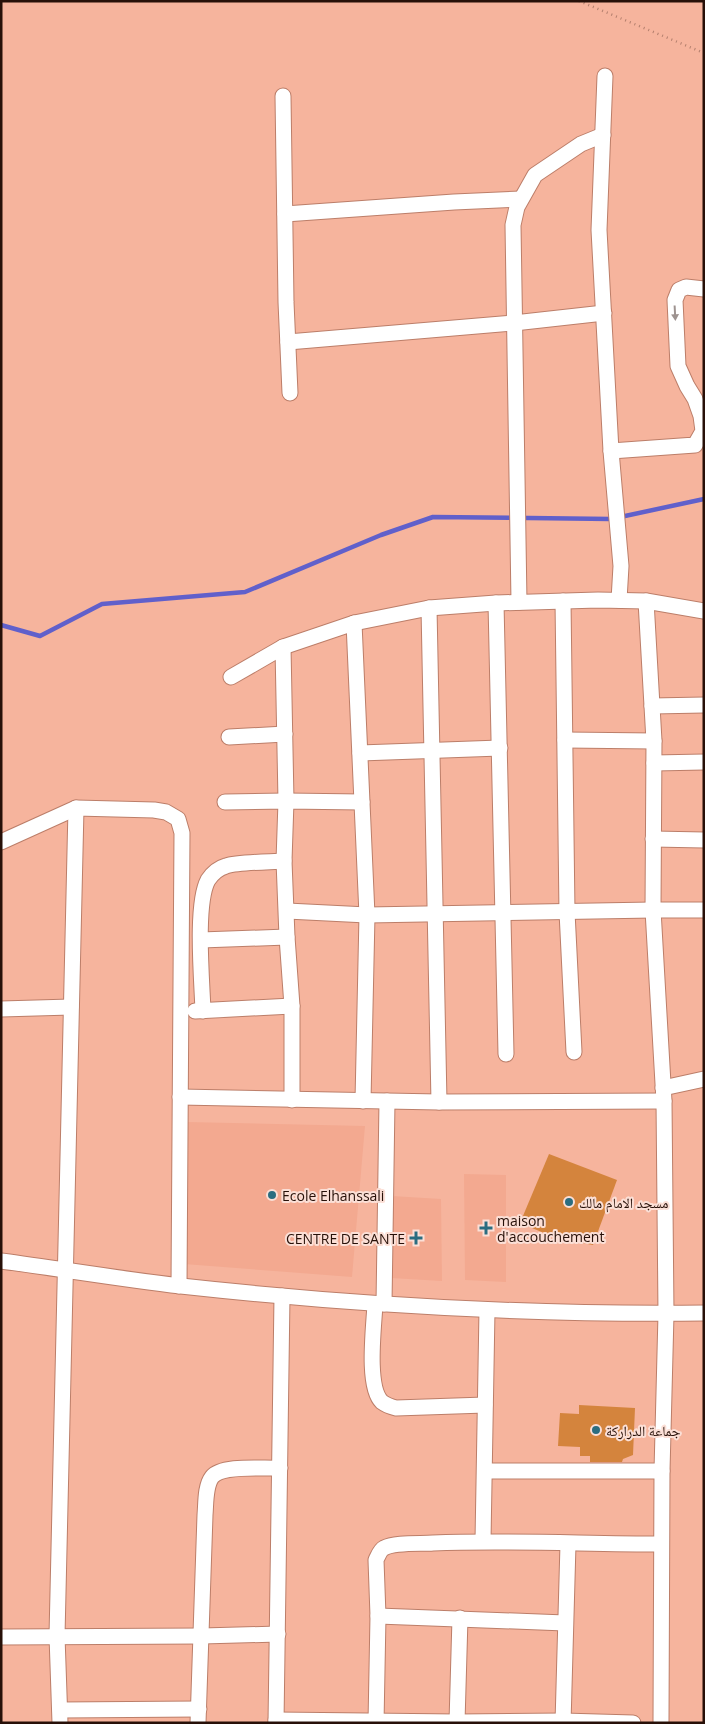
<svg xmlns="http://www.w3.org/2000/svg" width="705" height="1724" font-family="'Open Sans','Noto Naskh Arabic',sans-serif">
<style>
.built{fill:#f3a990}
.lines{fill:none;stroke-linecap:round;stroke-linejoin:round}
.stream{stroke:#6060cb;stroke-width:4.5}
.building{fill:#d4843d}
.minor-casing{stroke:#bc7e69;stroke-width:17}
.path{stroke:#b37f6d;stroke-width:2.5;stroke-dasharray:1 4;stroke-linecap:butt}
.minor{stroke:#fff;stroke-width:15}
.oneway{fill:#9e9390}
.poi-dot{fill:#2b6d80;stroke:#fbdfd6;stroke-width:2}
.labels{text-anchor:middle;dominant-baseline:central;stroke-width:4;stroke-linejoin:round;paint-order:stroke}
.poi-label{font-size:14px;fill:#271008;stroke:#fbdfd6;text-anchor:start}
</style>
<rect width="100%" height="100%" fill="#f6b49d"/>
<g class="built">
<polygon points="186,1122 365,1126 352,1277 184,1264"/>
<polygon points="464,1174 506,1175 506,1282 465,1280"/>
<polygon points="392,1196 441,1199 442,1281 391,1278"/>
</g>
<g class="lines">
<polyline class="stream" points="1,625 40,636 102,604 245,592 381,535 433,517 611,519 704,499"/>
</g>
<g class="building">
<polygon points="549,1154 617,1180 593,1245 556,1238 520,1223"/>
<polygon points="579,1405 635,1408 633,1455 623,1459 622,1462 590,1462 590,1456 580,1456 580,1447 558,1446 560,1413 579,1414"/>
</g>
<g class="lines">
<defs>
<g id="minor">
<polyline points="605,76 599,230 611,451 621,566 619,600"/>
<polyline points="283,96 286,302 290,393"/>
<polyline points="285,214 454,202 521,199"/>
<polyline points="288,342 514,323 604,313"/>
<polyline points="611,451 695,445 703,431 701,416 695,399 687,386 678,366 675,300 679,290 686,287 704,289"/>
<polyline points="563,601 567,912 574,1052"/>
<polyline points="646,601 654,741 653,910 664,1101 666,1314 662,1471 661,1723"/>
<polyline points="519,602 513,225 517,207 535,175 581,144 603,135"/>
<polyline points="496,603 506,1054"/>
<polyline points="429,608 439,1102"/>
<polyline points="354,623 367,915 363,1101"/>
<polyline points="283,647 286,801 284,861 287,937 292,1006 292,1100"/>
<polyline points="231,677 283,647 354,623 429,608 496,603 598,600 646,601 704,611"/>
<polyline points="652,706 704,705"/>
<polyline points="229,737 285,734"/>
<polyline points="565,740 654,741"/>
<polyline points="360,753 500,748"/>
<polyline points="654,763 704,762"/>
<polyline points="225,802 286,801 362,802"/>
<polyline points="653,839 704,840"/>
<polyline points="1,842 76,808 154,810 166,812 178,819 182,833 179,1286"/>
<polyline points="287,911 367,915 653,910 704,910"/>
<polyline points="201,940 287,937"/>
<polyline points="1,1009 71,1007"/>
<polyline points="195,1011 292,1006"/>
<path d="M203 1011C202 981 195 904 208 880 212 874 219 868 226 866 238 862 270 862 284 861"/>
<polyline points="663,1088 704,1079"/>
<polyline points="180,1097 439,1102 664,1101"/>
<path d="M1 1261C61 1269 121 1279 181 1286 354 1305 529 1315 704 1313"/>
<path d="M375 1304C374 1326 366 1387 382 1402 386 1405 392 1407 396 1408L485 1405"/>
<polyline points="384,1304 387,1101"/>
<polyline points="485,1471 662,1471"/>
<polyline points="483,1541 487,1310"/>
<polyline points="378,1616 565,1623"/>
<polyline points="1,1637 202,1636 278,1634"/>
<polyline points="60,1710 199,1709"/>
<polyline points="276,1720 457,1722 563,1721 633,1723"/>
<polyline points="457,1722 460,1618"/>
<polyline points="60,1723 57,1636 76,808"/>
<path d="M198 1723 205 1515C206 1504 205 1486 212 1477 222 1464 264 1469 280 1468"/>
<polyline points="276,1723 282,1296"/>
<path d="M376 1723 378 1616 376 1560C378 1556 380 1550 384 1548 395 1542 421 1544 433 1543 509 1540 585 1544 661 1544"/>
<polyline points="563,1723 568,1544"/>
</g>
</defs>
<use href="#minor" class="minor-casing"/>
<polyline class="path" points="579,1 704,53"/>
<use href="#minor" class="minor"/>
</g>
<defs><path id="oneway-solid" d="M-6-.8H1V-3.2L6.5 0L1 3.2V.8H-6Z" transform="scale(1.25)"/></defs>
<use class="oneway" href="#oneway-solid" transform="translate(675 313) rotate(87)"/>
<g class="poi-dot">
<circle cx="272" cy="1195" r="5"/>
<circle cx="569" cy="1202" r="5"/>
<path d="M483.5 1220.5h5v5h5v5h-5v5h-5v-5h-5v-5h5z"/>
<path d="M413.5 1230.5h5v5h5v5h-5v5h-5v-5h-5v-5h5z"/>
<circle cx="596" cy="1430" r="5"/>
</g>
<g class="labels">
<g class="poi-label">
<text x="282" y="1195">Ecole Elhanssali</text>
<text x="579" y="1202">مسجد الامام مالك</text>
<text x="497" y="1220">maison<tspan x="497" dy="16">d'accouchement</tspan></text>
<text x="405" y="1238" text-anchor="end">CENTRE DE SANTE</text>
<text x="606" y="1430">جماعة الدراركة</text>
</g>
</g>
<rect width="705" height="1724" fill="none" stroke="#271008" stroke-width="5"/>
</svg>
